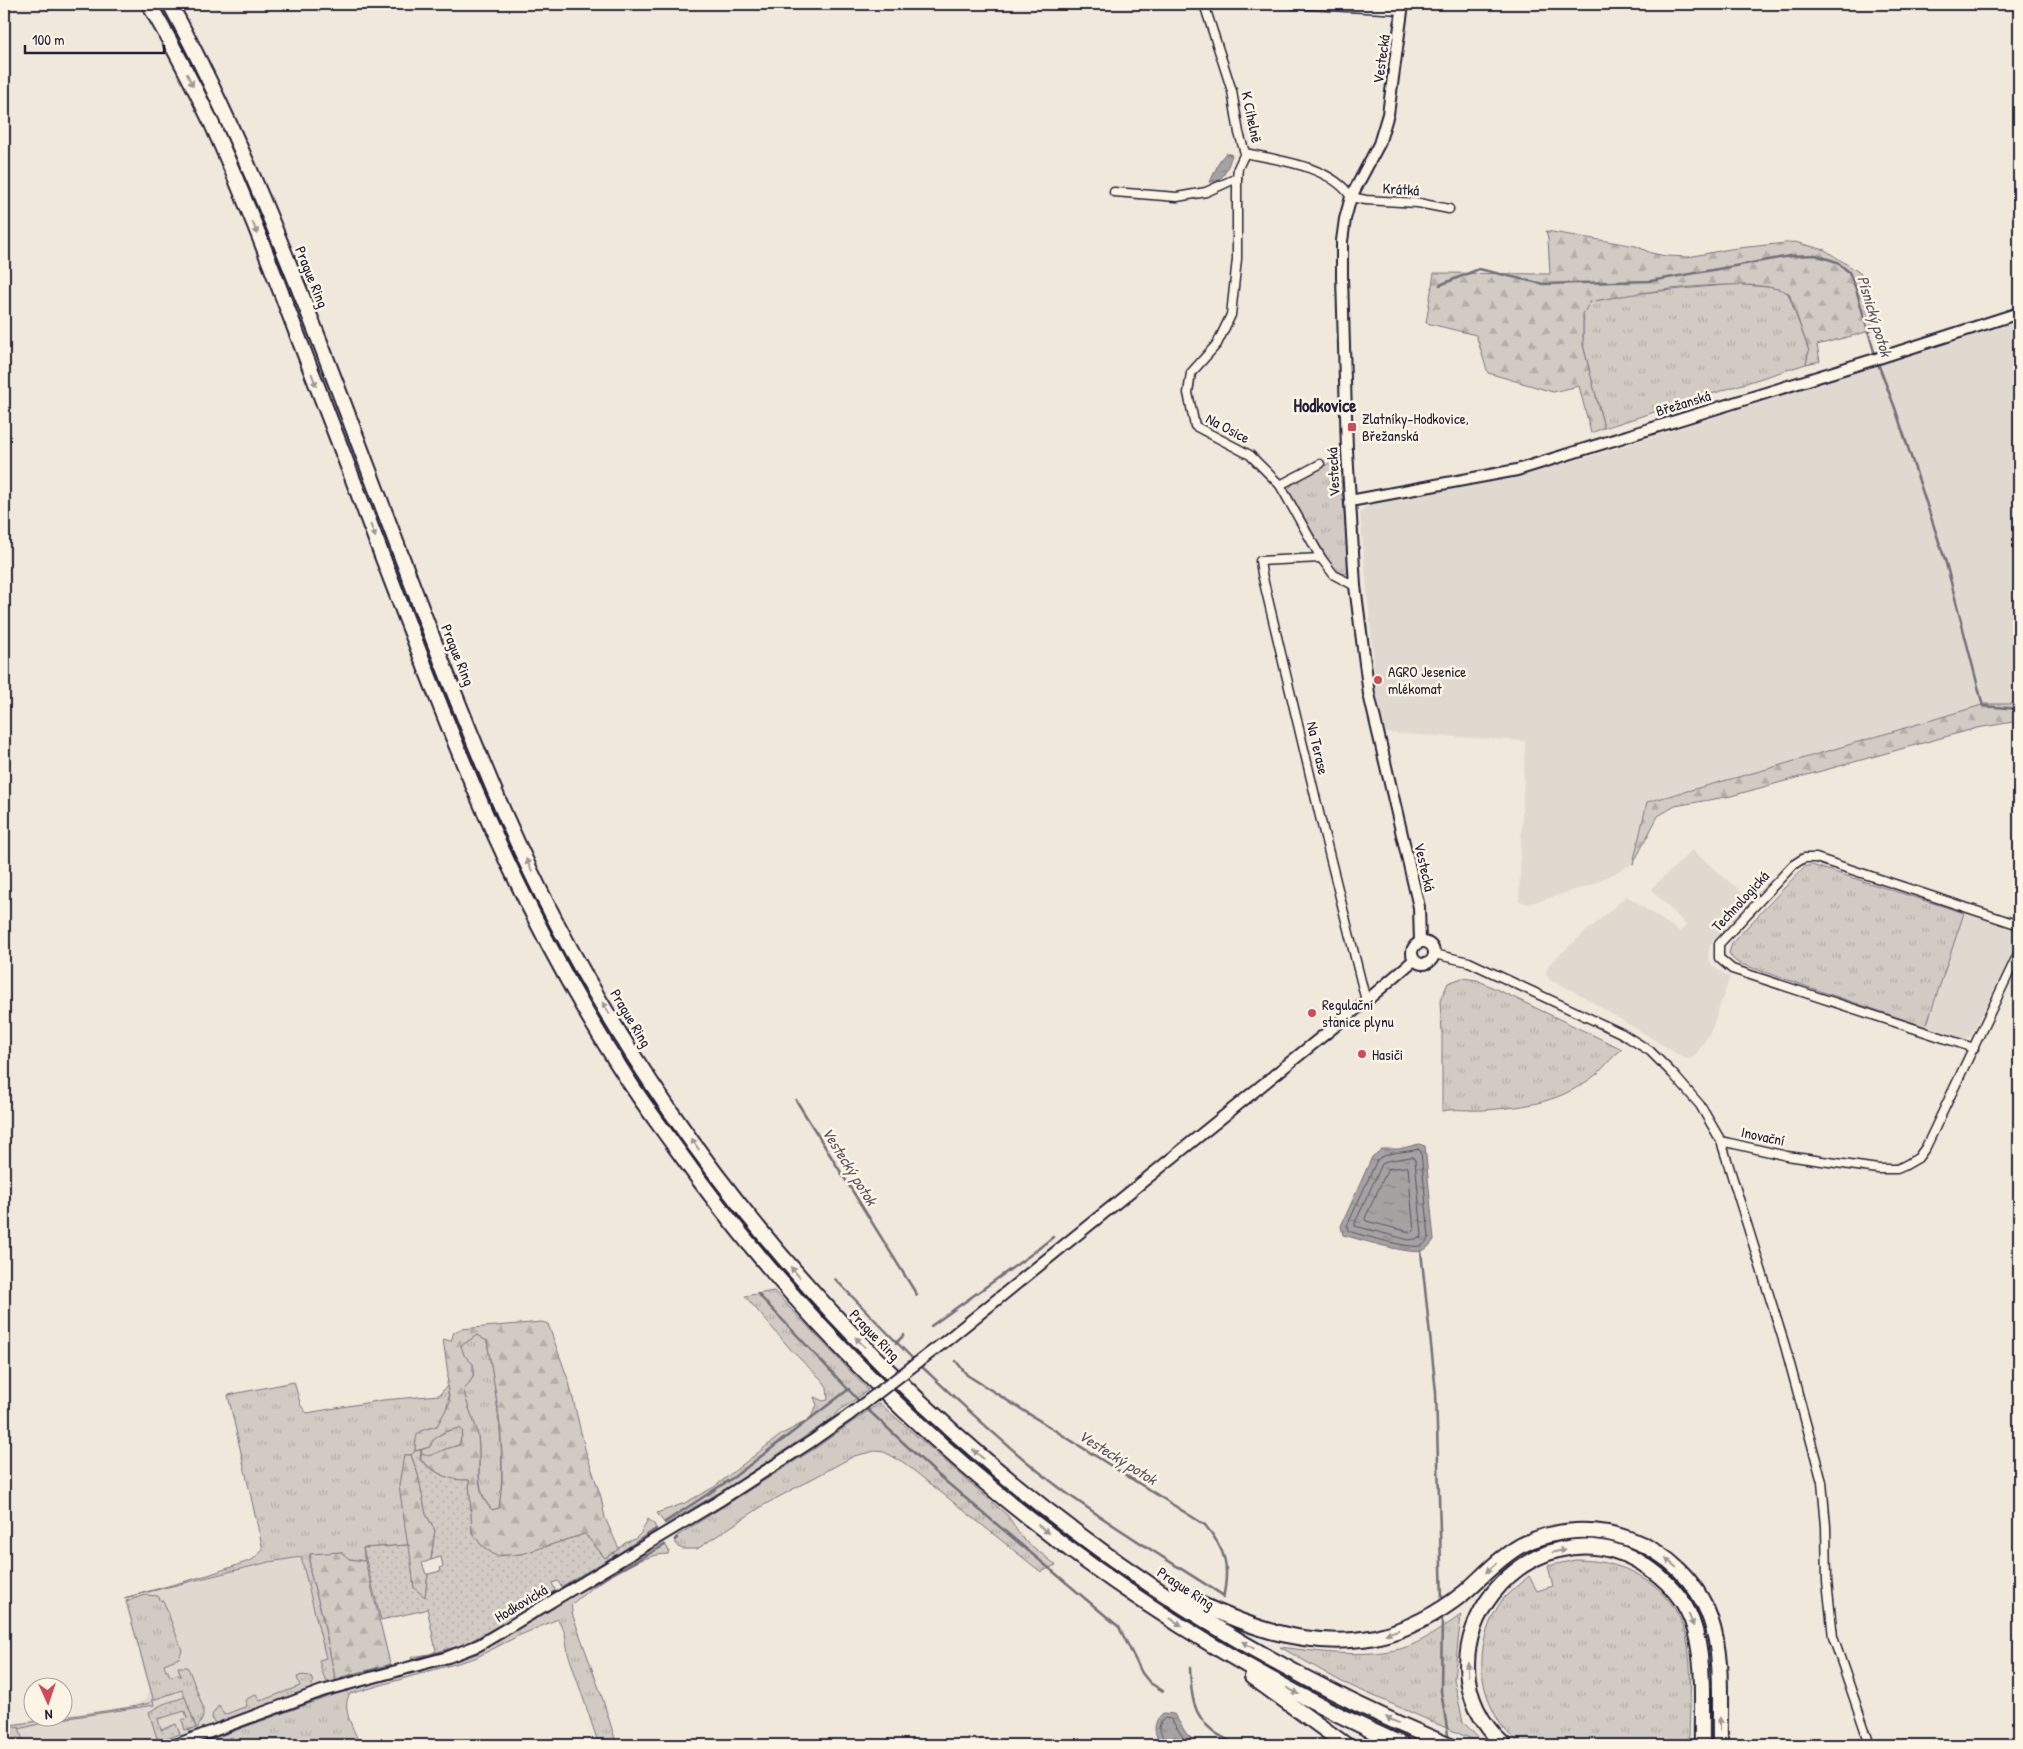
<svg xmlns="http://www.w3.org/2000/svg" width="2023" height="1749" font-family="'Patrick Hand',sans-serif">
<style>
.built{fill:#e0d9cf}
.grass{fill:url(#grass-tufts);stroke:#7a767f}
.forest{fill:url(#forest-firs);stroke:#7a767f;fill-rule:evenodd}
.park{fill:url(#park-dots);stroke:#7a767f}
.water{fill:url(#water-ripples);stroke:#716f79}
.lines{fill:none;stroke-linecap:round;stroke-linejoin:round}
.shore{stroke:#575564;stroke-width:1}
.stream{stroke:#716f79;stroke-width:2.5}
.minor-casing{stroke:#22223b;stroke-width:11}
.tertiary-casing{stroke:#22223b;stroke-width:14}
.motorway-casing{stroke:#22223b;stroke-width:18}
.minor{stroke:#fcf5e5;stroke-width:8}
.tertiary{stroke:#fcf5e5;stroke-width:10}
.motorway{stroke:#fcf5e5;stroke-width:14}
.tertiary-bridge-casing{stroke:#22223b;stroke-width:14;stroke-linecap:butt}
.tertiary-bridge{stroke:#fcf5e5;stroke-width:10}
.oneway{fill:#9a9698}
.poi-dot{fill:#d1495b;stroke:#fcf5e5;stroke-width:2}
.labels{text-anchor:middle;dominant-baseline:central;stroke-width:5;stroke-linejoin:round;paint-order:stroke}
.street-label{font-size:15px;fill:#22223b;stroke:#fcf5e5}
.poi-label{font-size:15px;fill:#22223b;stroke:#fcf5e5;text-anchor:start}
.water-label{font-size:16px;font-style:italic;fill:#575564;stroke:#fcf5e5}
.quarter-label{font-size:18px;font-weight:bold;fill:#22223b;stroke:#fcf5e5}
</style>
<defs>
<pattern id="grass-tufts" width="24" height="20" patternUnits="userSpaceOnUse" patternTransform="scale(1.25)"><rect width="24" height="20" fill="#d1cbc3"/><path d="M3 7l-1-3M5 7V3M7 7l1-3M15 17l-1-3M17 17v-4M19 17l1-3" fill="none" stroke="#b3aea8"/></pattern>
<pattern id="forest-firs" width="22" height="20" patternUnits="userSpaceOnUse" patternTransform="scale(1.25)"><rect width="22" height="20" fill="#d1cbc3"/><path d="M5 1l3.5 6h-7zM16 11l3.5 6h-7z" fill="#b3aea8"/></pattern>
<pattern id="park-dots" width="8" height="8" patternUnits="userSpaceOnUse" patternTransform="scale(1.25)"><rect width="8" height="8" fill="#d1cbc3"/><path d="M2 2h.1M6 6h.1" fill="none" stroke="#b3aea8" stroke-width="1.8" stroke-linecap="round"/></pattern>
<pattern id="water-ripples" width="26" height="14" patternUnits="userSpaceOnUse" patternTransform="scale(1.25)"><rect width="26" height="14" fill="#a6a2a2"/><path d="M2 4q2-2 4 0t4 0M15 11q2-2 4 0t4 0" fill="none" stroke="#878485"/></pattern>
</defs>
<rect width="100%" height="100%" fill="#efe8db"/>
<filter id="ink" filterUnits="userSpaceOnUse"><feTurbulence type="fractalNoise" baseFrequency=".02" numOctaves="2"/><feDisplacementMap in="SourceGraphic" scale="10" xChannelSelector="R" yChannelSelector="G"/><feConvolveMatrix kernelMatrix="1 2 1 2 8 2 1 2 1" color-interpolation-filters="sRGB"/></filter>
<g filter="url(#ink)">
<g class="built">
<polygon points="2019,321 2019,704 1985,704 1771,768 1647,802 1633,864 1591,885 1529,904 1519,901 1525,741 1386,733 1377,697 1360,513 1370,502 1520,475 1598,454"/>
<polygon points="1692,850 1751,900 1710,945 1708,957 1713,967 1730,977 1711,1031 1695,1056 1690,1059 1684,1058 1576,992 1549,980 1546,972 1549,964 1627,896 1680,932 1686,925 1651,889"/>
<polygon points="1964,913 2019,931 2019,940 1971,1036 1964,1039 1926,1027"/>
<polygon points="305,1554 336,1682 189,1745 4,1745 4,1725 132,1706 145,1700 149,1689 124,1598"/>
</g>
<g class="grass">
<polygon points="1735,284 1778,288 1788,293 1809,351 1806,364 1604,428 1583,345 1583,314 1590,302 1629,294"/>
<polygon points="1333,461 1340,466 1349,569 1346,574 1341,574 1334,570 1288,489 1295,482"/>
<polygon points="1812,865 1964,913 1926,1027 1738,963 1732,958 1729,953 1732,943 1804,867"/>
<path d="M1462 978 1477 980 1622 1049C1613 1056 1606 1065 1598 1073 1562 1102 1528 1107 1484 1110 1469 1111 1456 1108 1442 1111V1033L1440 1001 1448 983Z"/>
<polygon points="774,1291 868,1390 839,1411 833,1418 729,1487 665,1524 657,1513 685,1503 714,1487 782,1434 810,1419 817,1405 814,1397 823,1401 828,1400 827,1387 822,1380 793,1352 745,1296"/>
<path d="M477 1335 487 1341C496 1396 507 1453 499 1508L492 1510C472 1489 483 1457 477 1431 473 1417 466 1404 464 1390L473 1377V1364L464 1355 460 1346Z"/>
<path d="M294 1382 301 1406 307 1413 383 1400 439 1395 447 1386C451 1403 446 1412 437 1426L429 1428 416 1440 415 1451 411 1455H404L409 1545 363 1548 365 1561 310 1554V1572L322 1614 336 1682 326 1681 322 1672 319 1660 326 1658 301 1557 269 1562 124 1598 208 1575 252 1560 263 1550 228 1395Z"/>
<polygon points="879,1403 1008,1516 1023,1539 1056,1565 1041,1572 903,1462 884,1452 875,1451 854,1456 764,1505 697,1549 683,1549 678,1547 674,1539 677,1536 817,1447"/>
<path d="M460 1427 463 1432 459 1445 446 1449 429 1457 422 1453 421 1450 429 1447C434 1435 448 1430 460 1427Z"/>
<polygon points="648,1519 654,1524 657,1531 616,1558 613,1553 625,1543 635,1539 641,1533"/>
<path d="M662 1544H665L669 1551 668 1554C638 1554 593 1585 571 1605L573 1616 601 1694 617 1745H599L568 1653 565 1633 558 1619 518 1636 475 1658 350 1694C340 1708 355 1731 360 1745H235L232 1737 209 1745H188L330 1693 453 1660Z"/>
<path d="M1575 1560C1630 1560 1679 1588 1688 1646 1693 1678 1689 1713 1689 1745H1521C1515 1739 1507 1733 1502 1726 1475 1687 1475 1638 1503 1599 1510 1591 1521 1583 1529 1576L1537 1591 1553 1586 1548 1566Z"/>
<polygon points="146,1595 158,1596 161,1601 163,1600 182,1650 179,1658 164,1664 166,1671 168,1671 170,1677 178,1674 179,1676 181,1676 178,1667 187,1667 189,1670 203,1707 203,1717 195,1733 192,1734 189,1730 196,1727 182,1690 153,1700 154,1705 148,1706 55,1720 19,1729 4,1728 4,1726 132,1707 150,1703 153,1698 126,1601"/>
<path d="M1461 1615 1454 1679 1463 1722 1485 1745 1342 1682 1280 1647C1320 1652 1360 1658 1400 1649 1422 1643 1442 1628 1461 1615Z"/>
<polygon points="302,1675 310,1676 313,1681 311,1689 308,1691 222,1723 217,1724 213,1721 212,1715 219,1705 224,1715 247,1706 245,1700 256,1694 260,1701 300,1686 297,1677"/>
</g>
<g class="forest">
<path d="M1546 231 1636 246 1651 253 1666 256 1688 257 1730 249 1795 242 1825 250 1860 273 1865 282 1866 308 1874 330 1817 345 1820 361 1806 364 1809 351 1789 293C1752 274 1632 293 1590 302L1583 314V345L1604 428 1591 433 1579 386 1553 392 1488 373 1476 335 1426 323 1434 273 1550 274 1548 238Z"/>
<polygon points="1985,704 2019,704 2019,721 1977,728 1731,796 1675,806 1658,816 1633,864 1647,802 1771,768"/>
<path d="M542 1322 548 1324 569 1382 585 1449 601 1497 605 1518 619 1549 605 1558 585 1534 522 1554 496 1556 482 1546 472 1533 469 1480C447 1481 436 1473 420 1459L422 1453 429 1456 446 1449 459 1445 463 1432 460 1428C448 1430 434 1434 430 1447L415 1451C416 1428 418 1432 437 1426L450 1402 447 1386 448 1374 443 1339 451 1341 454 1332 461 1329ZM477 1335 487 1341C496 1396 508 1452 499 1508L492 1510C471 1490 483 1457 477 1431 473 1417 466 1404 464 1390L473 1377V1364L464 1355 461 1346Z"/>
<polygon points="404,1455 411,1455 418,1474 426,1514 435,1530 431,1560 422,1563 426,1574 428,1574 425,1598 414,1588 399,1485"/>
<polygon points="341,1552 349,1559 365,1561 391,1667 336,1682 322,1614 310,1572 310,1554"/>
</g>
<g class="park">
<path d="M421 1450 420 1460C436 1473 448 1481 469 1480L472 1533 482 1546 496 1556 522 1554 585 1534 605 1558 613 1553 616 1558 563 1590 558 1581 552 1583 555 1590V1595L483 1638 460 1649 413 1662 411 1657 430 1654 436 1651 427 1608 425 1610 381 1620 363 1548 409 1545 414 1588 425 1597 428 1574 441 1571 440 1568 443 1566 441 1557 431 1560 435 1530 426 1514 418 1474 411 1455 415 1451Z"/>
<polygon points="185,1697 196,1728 185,1730 182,1720 187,1718 185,1711 158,1719 161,1730 176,1724 180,1734 158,1742 149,1712 163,1704"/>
<polygon points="19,1727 24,1745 4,1745 4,1728"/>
</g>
<g class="water">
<path d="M1226 153 1232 155C1228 166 1224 183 1210 182L1220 160Z"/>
<path d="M1419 1144 1425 1146 1434 1240C1431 1244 1427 1249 1422 1251 1410 1255 1359 1239 1343 1235L1341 1226 1372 1157 1382 1149H1399Z"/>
<path d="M1163 1713 1174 1714 1186 1733 1198 1745H1162C1153 1733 1152 1724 1163 1713Z"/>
</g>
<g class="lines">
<g class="shore">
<path d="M1418 1149 1421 1152 1429 1237C1427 1241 1425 1244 1421 1246 1411 1249 1360 1235 1348 1231L1347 1226 1377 1160C1388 1151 1404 1153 1418 1149Z"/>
<polygon points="1413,1157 1415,1160 1422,1235 1421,1238 1409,1240 1355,1226 1355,1223 1382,1164 1387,1161"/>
<polygon points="1408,1167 1414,1231 1410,1232 1366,1221 1365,1218 1388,1169"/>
<path d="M1166 1745C1164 1735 1153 1727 1165 1718L1171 1719 1182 1736 1191 1745"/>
</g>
<g class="stream">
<polyline points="1440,285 1479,269 1543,284 1651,281 1790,256 1816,255 1837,262 1849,272 1856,289 1875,355"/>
<polyline points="1877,361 1895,408 1946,563 1983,706 2019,709"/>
<polyline points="796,1100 917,1295"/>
<polyline points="1421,1251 1436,1392 1442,1601"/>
<polyline points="835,1279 914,1360"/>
<polyline points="758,1294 861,1403"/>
<polyline points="931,1326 1033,1253 1053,1237"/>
<polyline points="896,1343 904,1335"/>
<path d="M956 1361 967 1375 1205 1525C1226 1550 1230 1567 1223 1598"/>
<path d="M919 1364C966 1408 1013 1453 1065 1492 1116 1529 1171 1562 1224 1596"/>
<polyline points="865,1407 938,1475 1119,1627 1142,1673 1150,1683 1163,1691"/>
<polyline points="665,1522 734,1477 849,1389"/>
<polyline points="675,1540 677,1538"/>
<polyline points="562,1587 619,1554 656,1529"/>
<polyline points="587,1588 665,1545"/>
<polyline points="1442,1614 1441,1691 1449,1741"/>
<polyline points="412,1660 465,1645 510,1620 554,1592"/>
<path d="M1190 1668C1191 1693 1192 1715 1213 1731 1220 1737 1229 1740 1237 1745"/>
<polyline points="341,1678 391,1665"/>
<polyline points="193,1745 336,1693 446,1663 477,1653 554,1607"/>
</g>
<defs>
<g id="minor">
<polyline points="1204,4 1232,91 1239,133 1245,153"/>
<polyline points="1292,4 1402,10"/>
<path d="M1245 153C1278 160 1331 166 1351 197L1366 200 1418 203 1449 209"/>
<polyline points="1237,178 1237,259 1231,315 1217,344 1191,373 1188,393 1195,426 1250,455 1280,485 1321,558 1334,575 1355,586"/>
<polyline points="1114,192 1177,197 1206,192 1237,178 1238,168 1245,153"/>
<polyline points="1280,485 1320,464"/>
<polyline points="1321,558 1260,561 1262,574 1322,825 1366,1001"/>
<polyline points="1434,954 1469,962 1621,1033 1650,1051 1673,1074 1700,1105 1721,1141 1785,1346 1822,1482 1826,1526 1827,1581 1833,1637 1870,1745"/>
<polyline points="1974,1048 1732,969 1719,958 1719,944 1793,865 1804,858 1816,858 2019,925"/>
<polyline points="1721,1141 1787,1156 1878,1169 1897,1169 1904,1166 1918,1158 1926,1147 2019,952"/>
</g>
<g id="tertiary">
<polyline points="1403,4 1388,114 1379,144 1351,197 1345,219 1342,241 1342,277 1347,450 1355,586 1369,694 1419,907 1420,942"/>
<polyline points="1350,501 1517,470 1882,357 2019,313"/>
<circle cx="1423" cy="953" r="11"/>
<polyline points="947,1340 1366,1001 1414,960"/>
<polyline points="175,1745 322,1691 448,1657 479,1645 719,1501 812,1441 849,1415"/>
</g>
<g id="motorway">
<path d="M149 4C171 42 192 82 211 122 251 210 284 301 319 391 367 515 413 641 464 764 510 874 563 981 628 1080 642 1102 658 1123 673 1144 858 1405 1111 1614 1403 1745"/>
<path d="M170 4C229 113 275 227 320 342 381 499 437 658 504 813 685 1228 1030 1571 1448 1745"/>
<path d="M1176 1593C1239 1623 1303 1651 1375 1637 1407 1630 1439 1613 1465 1592 1483 1576 1499 1558 1520 1546 1590 1509 1683 1542 1710 1618 1724 1657 1719 1704 1720 1745"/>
<polyline points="1252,1677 1346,1745"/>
<path d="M1504 1745C1403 1652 1529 1494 1643 1564 1665 1578 1683 1597 1692 1621 1706 1659 1701 1705 1702 1745"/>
</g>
</defs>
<use href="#minor" class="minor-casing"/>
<use href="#tertiary" class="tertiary-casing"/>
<use href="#motorway" class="motorway-casing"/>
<use href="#minor" class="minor"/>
<use href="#tertiary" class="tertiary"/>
<use href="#motorway" class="motorway"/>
<defs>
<polyline id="tertiary-bridge" points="849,1415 947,1340"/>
</defs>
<use href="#tertiary-bridge" class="tertiary-bridge-casing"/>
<use href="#tertiary-bridge" class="tertiary-bridge"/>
</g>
<defs><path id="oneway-solid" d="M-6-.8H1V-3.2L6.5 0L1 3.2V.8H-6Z" transform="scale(1.25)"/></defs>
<g class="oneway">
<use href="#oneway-solid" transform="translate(190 80) rotate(63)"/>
<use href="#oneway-solid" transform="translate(255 228) rotate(68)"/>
<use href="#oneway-solid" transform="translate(314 380) rotate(69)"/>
<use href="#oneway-solid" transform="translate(373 531) rotate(69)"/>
<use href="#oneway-solid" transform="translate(529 865) rotate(-116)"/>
<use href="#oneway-solid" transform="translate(606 1008) rotate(-121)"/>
<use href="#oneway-solid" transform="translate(695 1144) rotate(-125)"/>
<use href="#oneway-solid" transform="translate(795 1272) rotate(-131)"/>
<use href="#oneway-solid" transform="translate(860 1342) rotate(-134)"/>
<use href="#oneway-solid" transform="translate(978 1454) rotate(-139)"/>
<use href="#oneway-solid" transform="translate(1043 1529) rotate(38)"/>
<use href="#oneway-solid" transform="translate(1559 1551) rotate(-13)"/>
<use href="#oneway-solid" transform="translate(1671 1563) rotate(-141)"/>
<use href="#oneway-solid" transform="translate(1491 1568) rotate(138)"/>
<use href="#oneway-solid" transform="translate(1691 1620) rotate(69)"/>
<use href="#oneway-solid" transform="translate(1176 1622) rotate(32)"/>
<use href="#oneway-solid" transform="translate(1392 1632) rotate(162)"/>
<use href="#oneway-solid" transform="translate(1248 1645) rotate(-149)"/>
<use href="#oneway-solid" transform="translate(1468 1669) rotate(-92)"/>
<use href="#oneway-solid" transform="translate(1293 1691) rotate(28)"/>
<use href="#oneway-solid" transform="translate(1392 1720) rotate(-155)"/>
<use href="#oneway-solid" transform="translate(1720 1724) rotate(-91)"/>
</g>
</g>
<g class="poi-dot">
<rect x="1347" y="422" width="10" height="10" rx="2.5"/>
<circle cx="1378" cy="680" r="5"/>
<circle cx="1312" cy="1013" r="5"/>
<circle cx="1362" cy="1054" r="5"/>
</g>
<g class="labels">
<g class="street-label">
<text transform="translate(1381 59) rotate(-82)">Vestecká</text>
<text transform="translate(1252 117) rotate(78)">K Cihelně</text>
<text transform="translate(1401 189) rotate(4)">Krátká</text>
<text transform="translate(312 277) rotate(68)">Prague Ring</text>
<text transform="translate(1683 403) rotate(-17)">Břežanská</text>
<text transform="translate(1228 428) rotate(28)">Na Osice</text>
<text transform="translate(1333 472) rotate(-93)">Vestecká</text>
<text transform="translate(458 655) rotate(68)">Prague Ring</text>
<text transform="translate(1318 748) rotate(77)">Na Terase</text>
<text transform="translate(1425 867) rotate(77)">Vestecká</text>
<text transform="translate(1740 901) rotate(-47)">Technologická</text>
<text transform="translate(631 1018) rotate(59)">Prague Ring</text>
<text transform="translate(1763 1136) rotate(12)">Inovační</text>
<text transform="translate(875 1335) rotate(46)">Prague Ring</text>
<text transform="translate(1186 1588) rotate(33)">Prague Ring</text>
<text transform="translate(521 1603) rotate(-31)">Hodkovická</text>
</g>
<g class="poi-label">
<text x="1362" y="418">Zlatníky-Hodkovice,<tspan x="1362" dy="17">Břežanská</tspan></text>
<text x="1388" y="671">AGRO Jesenice<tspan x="1388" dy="17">mlékomat</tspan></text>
<text x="1322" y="1004">Regulační<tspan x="1322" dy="17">stanice plynu</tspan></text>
<text x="1372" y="1054">Hasiči</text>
</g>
<g class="water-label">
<text transform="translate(1875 316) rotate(73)">Písnický potok</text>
<text transform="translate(850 1166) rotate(58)">Vestecký potok</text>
<text transform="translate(1118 1457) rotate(32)">Vestecký potok</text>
</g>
<g class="quarter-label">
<text x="1325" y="405">Hodkovice</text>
</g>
</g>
<rect width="2023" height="1749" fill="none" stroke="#fcf5e5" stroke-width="20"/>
<rect x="10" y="10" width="2003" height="1729" fill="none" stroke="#22223b" stroke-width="2" filter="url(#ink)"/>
<g transform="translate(48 1702) rotate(177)"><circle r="24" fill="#fcf5e5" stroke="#a5a1a1"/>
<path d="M0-4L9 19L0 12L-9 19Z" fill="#d1495b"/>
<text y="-8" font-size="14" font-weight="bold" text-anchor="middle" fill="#22223b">N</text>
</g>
<path d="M25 45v8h139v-8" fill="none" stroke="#22223b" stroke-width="2.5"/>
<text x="32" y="45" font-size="15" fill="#22223b" stroke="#fcf5e5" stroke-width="4" paint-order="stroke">100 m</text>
</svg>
